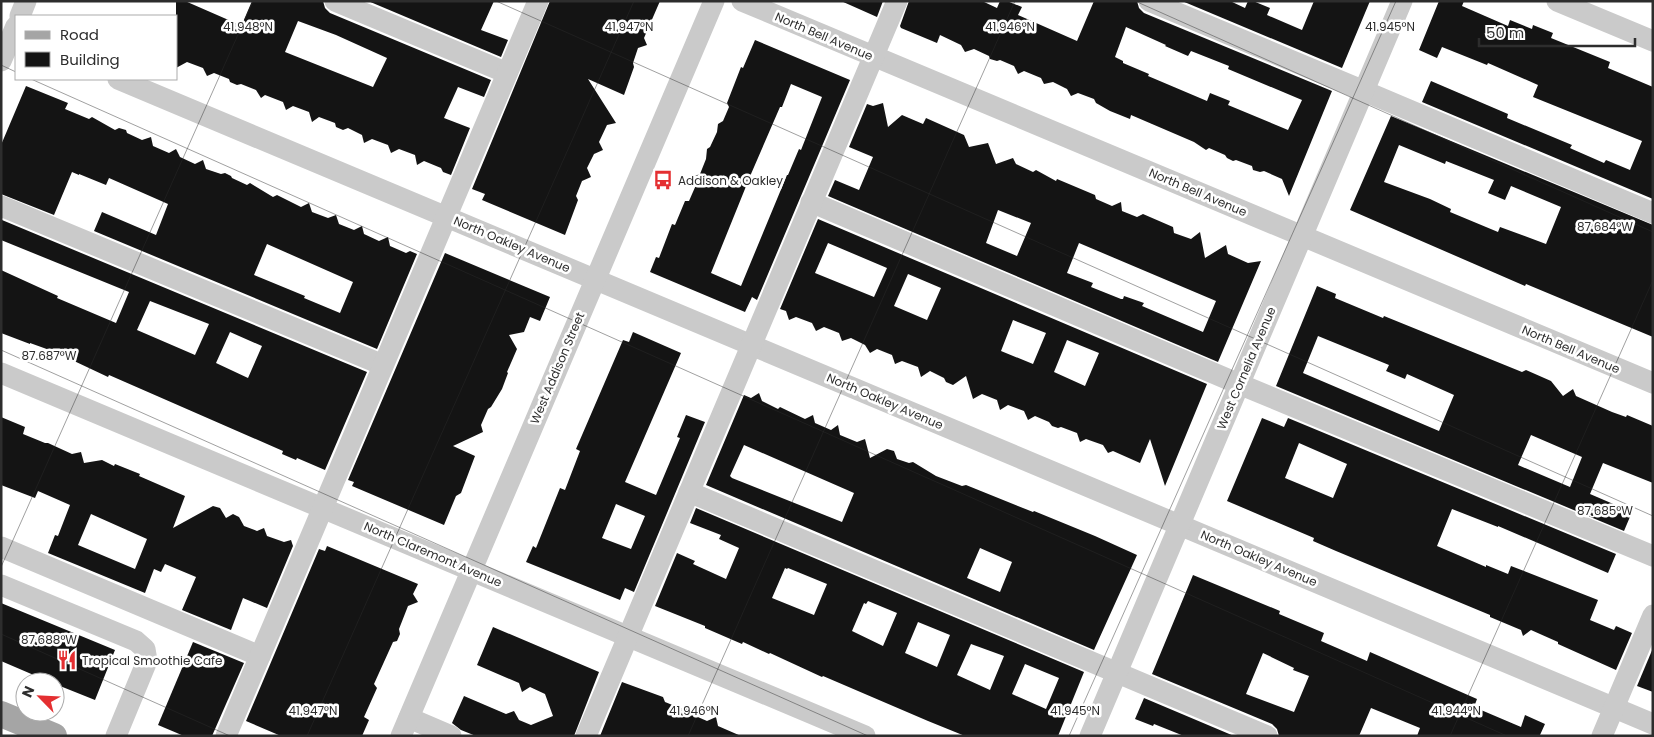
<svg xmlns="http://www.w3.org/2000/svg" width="1654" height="737" font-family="Poppins,sans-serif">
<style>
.building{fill:#141414;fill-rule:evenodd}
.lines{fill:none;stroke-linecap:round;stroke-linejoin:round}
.minor{stroke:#cacaca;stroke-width:21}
.major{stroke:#a5a5a5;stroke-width:26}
.ticks{fill:none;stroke:#2d2d2d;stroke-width:1;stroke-opacity:0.45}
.labels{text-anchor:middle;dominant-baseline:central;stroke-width:5;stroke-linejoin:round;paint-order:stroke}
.street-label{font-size:12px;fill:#2d2d2d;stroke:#fff}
.poi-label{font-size:12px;fill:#2d2d2d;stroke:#fff;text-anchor:start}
.ticks-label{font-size:12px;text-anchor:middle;fill:#2d2d2d;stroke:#fff;stroke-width:5;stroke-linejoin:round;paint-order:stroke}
</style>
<rect width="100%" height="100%" fill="#fff"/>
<g class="building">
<path d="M176 1H185L240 25 242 21 243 22 252 1H323L325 8 330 13 491 80 484 97 458 87 444 118 470 128 451 175 443 172 441 168 424 161 417 165 415 155 399 149 391 153 388 145 372 139 364 143 362 135 348 128 343 130 336 127 335 123 319 117 312 122 309 112 293 106 286 110 283 102 265 95 261 98 256 90 241 84 237 85 230 82 229 79 214 73 207 76 203 68 187 62 176 68ZM298 21 336 35 387 58 373 87 285 52Z"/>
<polygon points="368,1 494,1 481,30 508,40 501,57"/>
<polygon points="550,1 660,1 644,38 647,45 638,48 633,63 634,67 624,95 588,79 616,123 607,125 599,142 603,150 594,154 587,168 591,177 582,181 576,196 578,200 565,235 482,200 485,194 472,189"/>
<polygon points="841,1 883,1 877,17"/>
<path d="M909 1H982L997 8 1000 1H1007L1022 7 1018 15 1077 41 1094 1H1137L1139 8 1144 13 1332 91 1289 196 1282 179 1264 171 1260 172 1253 170 1252 166 1236 160 1233 161 1227 158 1225 155 1209 148 1206 150 1194 142 1131 115 1130 119 1110 111 1096 103 1094 99 1078 93 1071 96 1067 89 1053 82 1044 84 1041 78 1024 71 1018 74 1014 66 1000 60 997 61 990 59 989 56 974 49 965 52 961 45 940 35 937 43 901 28 900 26ZM1126 27 1166 45 1165 46 1188 56 1191 51 1229 66 1228 69 1302 100 1288 130 1228 105 1230 101 1210 93 1207 101 1148 76 1149 74 1123 63V61L1115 57Z"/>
<polygon points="1182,1 1230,1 1245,8 1248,1 1253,1 1270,8 1267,15 1302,30 1314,1 1370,1 1342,68"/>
<polygon points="1439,1 1464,1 1462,6 1508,26 1510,20 1532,29 1533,25 1553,33 1551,38 1610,62 1608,68 1653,87 1653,199 1422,102 1431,81 1508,114 1507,118 1572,145 1570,148 1572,149 1604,163 1606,160 1630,170 1642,141 1533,97 1538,85 1488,63 1487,65 1442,47 1437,58 1419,50"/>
<path d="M755 40 850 80 757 300 752 297 745 312 650 272 656 257 659 258 672 224 675 225 685 201H689L696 185 692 177 700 174 706 159 707 149 710 147 717 132 718 124 723 121 729 107 727 103 741 67 743 68ZM791 84 822 97 801 150 799 149 788 175H787L741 286 711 273 751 174 780 107H782Z"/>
<path d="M26 86 68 103 65 109 89 119 92 117 115 130 119 128 126 130 127 133 142 140 151 137 153 146 169 153 176 149 180 157 195 164 203 160 206 169 221 174 225 173 231 176 232 178 247 185 250 183 273 197 277 195 301 207 309 203 312 212 328 218 336 215 339 224 354 230 362 226 364 234 379 241 388 237 390 246 406 253 410 251 417 254 377 349 94 231 102 212 156 235 168 204 109 178 106 185 79 174V175L72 172 54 215 1 194V145ZM267 244 353 282 340 313 304 298 305 296 254 275Z"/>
<path d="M883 103 888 127 902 115 923 124 926 118 964 135 969 147 988 143 996 164 1013 158 1016 164 1033 172 1036 170 1056 181 1057 179 1095 195 1096 199 1112 206 1121 202 1122 211 1137 217 1143 214 1173 227 1174 233 1191 239 1200 232 1205 258 1226 245 1228 254 1248 263 1261 261 1218 362 828 196 835 180 859 190 873 157 849 147 867 104 873 106ZM998 210 1031 223 1017 256 986 243ZM1079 243 1216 301 1203 332 1142 306 1144 303 1124 296 1123 299H1121L1091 287 1093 283 1067 273Z"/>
<path d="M1391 116 1653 225V337L1526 284 1525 286 1350 210ZM1399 145 1445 164 1446 161 1494 180 1488 193 1505 200 1511 186 1561 207 1546 244 1500 227 1498 232 1450 212 1451 209 1430 199 1384 182Z"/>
<path d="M818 219 1207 384 1165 486 1150 439 1140 463 1113 451 1108 453 1103 445 1086 439 1080 442 1077 433 1061 427 1058 428 1052 426 1049 422 1035 416 1028 420 1024 411 1008 405 1000 410 997 400 982 394 973 399 966 376 953 385 946 382 944 378 930 371 921 377 918 367 902 361 895 364 892 355 877 349 870 353 865 345 851 338 842 341 839 333 824 327 816 331 812 323 796 317 789 320 786 311 780 309ZM828 243 887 268 874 297 815 273ZM908 274 941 288 927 320 894 306ZM1013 320 1046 333 1033 364 1001 351ZM1067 340 1099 353 1085 386 1054 372Z"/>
<path d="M2 220 367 372 325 470 297 458 296 460 282 454 283 451 109 375 108 377 55 352 30 343V344L1 333V270L58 296 57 298 116 323 129 292 1 240ZM150 301 209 324 195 355 137 330ZM230 332 262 346 248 378 216 363Z"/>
<polygon points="445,253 550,297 540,321 530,317 524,332 509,335 517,349 507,372 508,373 502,389 491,407 488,409 481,425 483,432 453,446 475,456 461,493 456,496 444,525 352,486 354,482 348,480"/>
<path d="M1317 286 1336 294 1335 298 1383 318 1384 316 1522 372 1526 370 1551 381 1563 396 1573 389 1576 396 1612 412 1626 417 1627 415 1653 426V483L1603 463 1590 494 1632 512 1624 531 1276 386ZM1318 336 1389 365 1386 371 1405 379 1407 374 1454 395 1439 431 1303 373ZM1531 435 1582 457 1570 487 1518 465Z"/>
<path d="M633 332 681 353 625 482 656 495 680 438 677 437 686 415 705 422 634 592 625 588 620 600 526 562 533 546 536 548 560 488 565 490 580 451 576 449 623 340 629 342ZM616 504 645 516 631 549 602 538Z"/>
<path d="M759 393 762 401 778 409 780 407 805 419 813 415 815 423 831 430 838 425 840 435 857 442 865 439 870 458 887 449 894 451 897 459 909 463 913 462 936 476 962 486 966 485 1033 512 1034 511 1095 536 1137 555 1094 650 706 485 744 395 751 398ZM744 445 854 493 842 522 732 478 730 476ZM980 548 1012 562 1000 592 967 578Z"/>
<path d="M1 417 25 427 23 434 45 443H48L72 454 81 452 84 463 102 460 114 466 115 464 140 474 139 476 185 496 173 528 213 506 220 508 226 518 233 514 239 517 244 526 257 531 264 528 267 536 284 542 291 540 293 546 267 608 243 598 231 630 182 610 196 577 165 564 161 572 154 569 145 593 48 553 55 535 58 536 70 505 38 491 35 498 1 485ZM91 514 147 539 135 569 78 545Z"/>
<path d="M1262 418 1284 427 1288 418 1616 554 1608 573 1498 526V527L1452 509 1437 546 1486 567V565L1508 574 1511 566 1598 600 1590 620 1614 630 1616 626 1632 633 1616 670 1558 644V642L1531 630 1523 636 1521 630 1490 617V615L1336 551 1313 541 1314 538 1227 501ZM1299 443 1347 464 1333 498 1285 478Z"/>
<path d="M696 508 1084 672 1058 736H965L928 721 823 676 822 677 770 653 769 654 743 642 742 644 705 628V626L655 606 677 553 695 561 693 564 726 579 739 548 719 539 721 535 690 523ZM785 568 787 569 788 568 827 584 814 615 772 598ZM868 601 897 613 883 646 852 631 864 603 866 604ZM918 622 950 635 937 667 905 653ZM971 644 1004 656 990 690 957 675ZM1025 664 1059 678 1046 709 1012 694Z"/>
<polygon points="327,546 418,584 413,594 418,602 408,606 399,629 400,634 397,641 393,642 374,684 377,688 364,717 369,720 362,736 281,736 246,721 319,549 325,551"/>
<path d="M1193 575 1280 611 1279 614 1324 633 1321 641 1367 661 1370 652 1477 699 1474 707 1521 727 1525 715 1545 724 1540 735 1542 736H1417L1420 728 1371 708 1359 736H1279L1277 729 1272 724 1152 674ZM1263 653 1294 668 1293 670 1309 676 1294 712 1246 694Z"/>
<polygon points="1,603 115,650 95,700 55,684 55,682 50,682 1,661"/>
<polygon points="493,627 599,672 574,736 476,736 461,730 452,723 464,696 506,714 514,711 519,720 531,725 553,716 545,694 530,687 522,692 519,683 477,665"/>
<polygon points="193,642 244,663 212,736 184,736 158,725"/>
<polygon points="1653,648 1653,692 1637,686"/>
<polygon points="622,682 663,697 665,702 680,708 684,708 689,709 691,714 707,721 716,717 718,726 741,736 600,736"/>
<polygon points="1144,698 1234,736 1184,736 1154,724 1153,726 1135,719"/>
</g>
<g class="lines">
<g class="minor">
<polyline points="335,1 507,73"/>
<polyline points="742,1 1653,383"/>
<polyline points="1149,1 1364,91 1653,213"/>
<polyline points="1557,1 1653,41"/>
<polyline points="20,16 26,1"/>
<polyline points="1,61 16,26"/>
<polyline points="118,79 1653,724"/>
<polyline points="811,202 1239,384 1653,556"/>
<polyline points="1,206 383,365"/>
<polyline points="1,373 865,736"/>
<polyline points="689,492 1267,736"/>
<polyline points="1,547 260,656"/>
<polyline points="1,585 136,641 145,649 147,661 116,736"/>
<polyline points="409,718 451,736"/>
<polyline points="226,736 538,1"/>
<polyline points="401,736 714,1"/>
<polyline points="586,736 897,1"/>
<polyline points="1090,736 1402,1"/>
<polyline points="1602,736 1653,615"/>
</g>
<polyline class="major" points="1,714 54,736"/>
</g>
<path class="ticks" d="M496 1 1653 516M1135 1 1653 232M1 65 16 72M31 79 1507 736M1 350 868 736M1 567 253 1M1 634 230 736M307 736 634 1M688 736 1015 1M1069 736 1396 1M1450 736 1653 280"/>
<defs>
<symbol id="bus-bare" viewBox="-9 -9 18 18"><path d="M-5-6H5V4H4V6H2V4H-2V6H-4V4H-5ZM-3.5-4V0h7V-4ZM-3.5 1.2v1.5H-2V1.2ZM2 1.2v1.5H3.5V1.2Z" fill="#e42f31" stroke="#fff" stroke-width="2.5" paint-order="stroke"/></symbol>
<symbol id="restaurant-bare" viewBox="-9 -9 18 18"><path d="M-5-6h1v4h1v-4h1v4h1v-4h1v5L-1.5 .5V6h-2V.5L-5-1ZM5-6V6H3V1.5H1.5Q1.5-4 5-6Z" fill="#e42f31" stroke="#fff" stroke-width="2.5" paint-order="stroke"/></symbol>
</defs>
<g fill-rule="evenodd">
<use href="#bus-bare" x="649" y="166" width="28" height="28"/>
<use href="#restaurant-bare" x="53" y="646" width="28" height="28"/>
</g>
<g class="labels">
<g class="street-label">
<text transform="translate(824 36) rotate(23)">North Bell Avenue</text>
<text transform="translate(1198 192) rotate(23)">North Bell Avenue</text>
<text transform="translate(512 244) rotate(23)">North Oakley Avenue</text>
<text transform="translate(1571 349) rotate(23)">North Bell Avenue</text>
<text transform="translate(557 368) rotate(-67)">West Addison Street</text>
<text transform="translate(1246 368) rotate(-67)">West Cornelia Avenue</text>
<text transform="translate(885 401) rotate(23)">North Oakley Avenue</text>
<text transform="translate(433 554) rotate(23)">North Claremont Avenue</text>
<text transform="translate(1259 558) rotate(23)">North Oakley Avenue</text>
</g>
<g class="poi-label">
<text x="678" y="180">Addison &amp; Oakley</text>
<text x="82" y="660">Tropical Smoothie Cafe</text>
</g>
</g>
<g class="ticks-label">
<text x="248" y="31">41.948°N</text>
<text x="629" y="31">41.947°N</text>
<text x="1390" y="31">41.945°N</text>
<text x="1010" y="31">41.946°N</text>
<text x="1605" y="231">87.684°W</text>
<text x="49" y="360">87.687°W</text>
<text x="1605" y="515">87.685°W</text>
<text x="49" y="644">87.688°W</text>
<text x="313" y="715">41.947°N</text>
<text x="694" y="715">41.946°N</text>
<text x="1075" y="715">41.945°N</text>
<text x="1456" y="715">41.944°N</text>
</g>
<rect width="1654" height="737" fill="none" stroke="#2d2d2d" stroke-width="5"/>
<rect x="15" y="15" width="162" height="65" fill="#ffffff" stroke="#ababab"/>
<rect x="25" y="31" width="25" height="8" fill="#a5a5a5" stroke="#ababab"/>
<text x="60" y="40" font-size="15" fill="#2d2d2d">Road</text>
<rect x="25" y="52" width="25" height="15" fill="#141414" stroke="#ababab"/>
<text x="60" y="65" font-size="15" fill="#2d2d2d">Building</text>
<g transform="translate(40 697) rotate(294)"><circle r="24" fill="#ffffff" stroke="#ababab"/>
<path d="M0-4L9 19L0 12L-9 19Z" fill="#e42f31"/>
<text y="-8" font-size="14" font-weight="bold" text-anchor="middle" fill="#2d2d2d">N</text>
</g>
<path d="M1479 38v8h156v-8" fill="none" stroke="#2d2d2d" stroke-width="2.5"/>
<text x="1486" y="38" font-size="15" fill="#2d2d2d" stroke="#ffffff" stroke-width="4" paint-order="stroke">50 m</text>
</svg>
